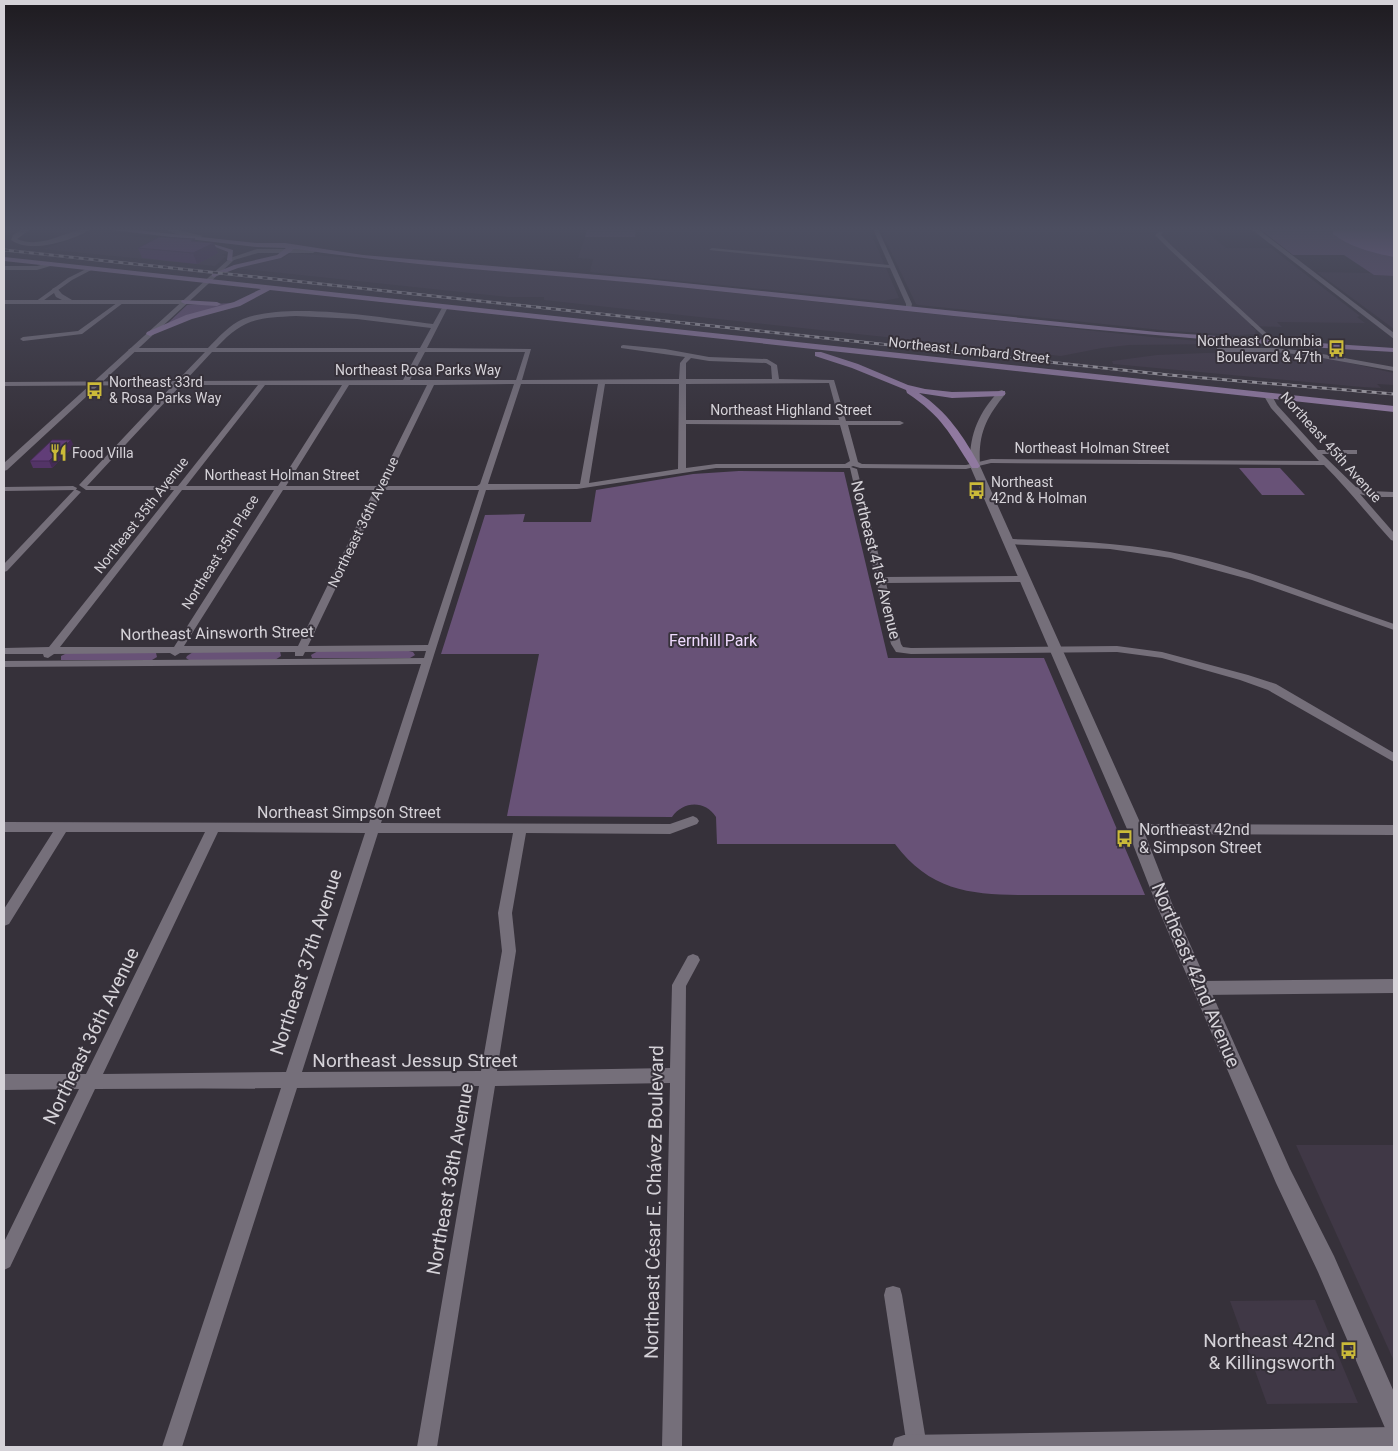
<svg xmlns="http://www.w3.org/2000/svg" width="1398" height="1451" font-family="Roboto,sans-serif">
<style>
.built{fill:#403846}
.green{fill:#685277}
.water{fill:#9771b0}
.lines{fill:none;stroke-linecap:round;stroke-linejoin:round}
.minor{fill:#756f7a;fill-rule:evenodd}
.tertiary{fill:#756f7a;fill-rule:evenodd}
.secondary{fill:#756f7a;fill-rule:evenodd}
.primary{fill:#9079a0;fill-rule:evenodd}
.rail-casing{stroke:#a4a0a7;stroke-width:3}
.rail{stroke:#36313a;stroke-width:2;stroke-dasharray:5;stroke-linecap:butt}
.wall{fill:#533467}
.shaded-wall{fill:#442b54}
.building{fill:#613d78;stroke:#442b54}
.labels{text-anchor:middle;dominant-baseline:central;stroke-width:4;stroke-linejoin:round;paint-order:stroke}
.far-poi-label{font-size:14px;fill:#d5d2d8;stroke:#36313a;text-anchor:start}
.far-street-label{font-size:14px;fill:#d5d2d8;stroke:#36313a}
.street-label{font-size:16px;fill:#d5d2d8;stroke:#36313a}
.park-label{font-size:16px;fill:#efdafe;stroke:#36313a}
.poi-label{font-size:16px;fill:#d5d2d8;stroke:#36313a;text-anchor:start}
.near-street-label{font-size:19px;fill:#d5d2d8;stroke:#36313a}
.near-poi-label{font-size:19px;fill:#d5d2d8;stroke:#36313a;text-anchor:end}
</style>
<rect width="100%" height="100%" fill="#36313a"/>
<g class="built">
<polygon points="636,229 869,229 899,298 882,301 590,272 593,259 578,258 585,237 634,237"/>
<polygon points="880,229 1094,229 1098,234 1152,234 1147,229 1204,229 1226,248 1271,248 1360,316 1357,317 1365,323 1277,322 1282,327 1251,326 1256,330 1255,334 1239,335 1171,331 919,305 916,304"/>
<polygon points="93,232 201,244 222,249 228,253 221,255 226,256 215,266 43,249"/>
<polygon points="4,248 210,270 206,273 4,251"/>
<polygon points="291,253 630,282 1161,338 1214,342 1216,344 1129,345 1102,348 1061,356 626,309 544,300 544,297 508,297 234,268 283,258"/>
<polygon points="1317,272 1371,273 1374,275 1394,276 1394,329"/>
<polygon points="1206,353 1274,354 1332,359 1394,373 1394,385 1377,384 1381,388 1362,387 1113,364 1112,361 1157,355"/>
<polygon points="1296,1145 1394,1145 1394,1361"/>
<polygon points="1315,1300 1358,1403 1267,1404 1230,1301"/>
</g>
<g class="green">
<polygon points="587,229 636,229 635,237 585,237"/>
<polygon points="1260,229 1394,229 1394,276 1374,275 1344,255 1293,255"/>
<polygon points="234,303 168,323 187,305"/>
<polygon points="1239,468 1280,468 1305,495 1262,495"/>
<path d="M739 471 844 472 888 658H1044L1145 895C1112 895 1079 895 1046 895 985 895 935 898 895 844H717L716 817C705 800 683 801 672 817L507 816 539 654H441L485 515 525 514 523 522H591L596 490 693 474Z"/>
<polygon points="280,651 281,656 275,660 189,660 186,658 187,656 193,652"/>
<polygon points="318,651 409,651 413,652 415,655 410,658 312,658 311,655"/>
<polygon points="67,653 156,653 157,657 152,660 61,660 61,656"/>
</g>
<path class="water" d="M1333 229H1394V257C1373 253 1350 247 1333 234Z"/>
<g class="lines">
<g class="minor">
<polygon points="873,229 878,229 912,304 911,309 906,308 906,304 890,268 709,250 712,248 889,265"/>
<polygon points="1159,232 1163,232 1161,235 1173,247 1275,341 1275,343 1271,343 1169,249 1155,235"/>
<polygon points="52,262 54,265 37,270 4,270 4,266 37,266"/>
<polygon points="90,267 95,268 72,280 40,303 35,302 68,278"/>
<polygon points="121,300 124,302 123,303 82,334 23,341 20,339 23,337 78,331"/>
<path d="M443 306 448 307 427 348 531 349 522 380 679 379 680 363 685 357 621 348V346L623 345 665 349 709 357 767 359 777 365 779 379 834 380 846 421H900L904 423 900 425H848L858 462 862 464 966 465 991 459 1319 461 1271 408 1264 396 1271 394 1277 405 1318 450H1357V454H1322L1356 487 1370 491 1394 492V497H1370L1360 494 1394 533V541L1391 540C1368 515 1348 489 1324 465L991 463 966 469 860 468 853 466 851 467 857 469 884 577 1025 576 1030 579 1025 582 886 583 901 644 903 647 911 648 1117 646 1162 652 1248 675 1276 684 1394 753V762L1268 690 1240 680 1162 658 1117 652 911 654 896 652 891 644 850 468H716L577 489 486 490 381 823 670 824 693 816 697 818 699 821 697 824 670 834 526 833 512 913 516 951 497 1071 670 1068 672 985 688 956 693 954 698 956 700 960 686 986 682 1447H662L670 1083 495 1086 437 1447H417L479 1086 297 1088 182 1447H162L281 1088 95 1089 10 1267 4 1270V1242L79 1089 4 1090V1074H86L205 832H66L9 924 4 926V909L53 832H4V822L369 823 421 664 4 667V661L424 658 426 651 305 652 303 656H295V652L180 653 175 656 170 653 54 654 48 658 44 657 43 654H4V648L49 647 174 490H86L79 485 173 385 4 386V382L177 381 205 352H131L128 350 131 348H208C219 337 229 325 243 319 290 301 383 318 433 324ZM296 316 357 319 431 328 420 348H216C244 318 257 318 296 316ZM212 352H418L403 380 185 381ZM425 352H525L516 380H410ZM691 358 709 361 766 363 771 366 772 379H686V363ZM829 383 839 420H686V384ZM514 384 480 484 477 486H385L434 385ZM521 384H598L580 484H488ZM605 384H679L678 469 589 483ZM181 385H258L178 486H87ZM265 385H342L278 486H186ZM349 385H427L377 486H286ZM686 424 840 425 850 461 845 464H716L686 468ZM182 490H274L174 647H60ZM283 490H374L298 646H184ZM383 490H479L428 645 308 646ZM218 832 365 833 286 1072 103 1074ZM378 833H513L498 913 502 951 481 1071 302 1072Z"/>
<polygon points="73,486 77,488 76,490 4,491 4,487"/>
<polygon points="74,490 77,490 81,492 7,571 4,572 4,564"/>
<path d="M1008 539C1062 540 1117 542 1170 552 1247 567 1320 599 1394 624V630L1252 580 1171 558 1110 549 1005 544 1004 542Z"/>
<polygon points="1135,824 1394,825 1394,835 1135,834 1131,832 1129,829 1131,826"/>
<polygon points="1394,979 1394,993 1201,995 1196,993 1194,988 1196,983 1201,981"/>
<polygon points="893,1286 900,1288 902,1295 927,1447 907,1447 884,1295 886,1288"/>
</g>
<g class="tertiary">
<polygon points="1251,229 1258,229 1394,333 1394,339"/>
<polygon points="56,287 62,294 72,300 185,300 189,302 185,304 4,304 4,300 62,300 56,297 52,289"/>
<polygon points="1217,348 1273,348 1306,351 1394,367 1394,371 1306,355 1273,352 1217,352"/>
<path d="M1002 390 1006 393C986 418 978 433 980 466L1143 829 1173 906 1290 1169 1334 1256 1394 1392V1431L1385 1428 1318 1272 1276 1183 1157 906 1127 829 970 466C969 436 978 413 999 391Z"/>
</g>
<g class="secondary">
<path d="M23 229H31L17 239C44 250 65 229 91 229 72 241 30 254 11 240L13 235Z"/>
<path d="M165 229H174L203 236C194 241 174 234 165 229Z"/>
<polygon points="257,249 313,249 316,251 313,253 258,253 234,260 7,470 4,471 4,463 230,258"/>
<polygon points="1394,1427 1394,1447 892,1447 895,1438 904,1435"/>
</g>
<g class="primary">
<path d="M104 229H127L257 243H285L363 255 645 279 1157 332 1394 348V352C1158 340 923 312 688 288 558 274 427 269 297 249H293L292 251 281 258 238 268 214 277 212 276V274L234 265 277 255 286 248 257 247Z"/>
<polygon points="213,244 233,250 232,261 227,260 228,252 213,246"/>
<polygon points="4,257 1394,406 1394,412 270,290 240,306 192,319 150,336 146,334 147,332 186,315 234,302 261,289 4,261"/>
<polygon points="182,300 217,302 221,304 217,306 185,304 181,302"/>
<path d="M815 352H821L858 364 908 385 925 389 952 392 1005 391V395L1002 396 952 398 919 393C947 411 964 437 980 466L978 468H972C950 434 942 416 907 393L906 390 852 368 815 356Z"/>
</g>
<defs>
<polyline id="rail" points="4,250 1169,375 1394,394"/>
</defs>
<use href="#rail" class="rail-casing"/>
<use href="#rail" class="rail"/>
</g>
<g class="wall">
<polygon points="195,241 214,243 218,253 197,264 142,258 138,248"/>
<polygon points="74,446 52,468 33,468 30,461"/>
</g>
<g class="shaded-wall">
<polygon points="214,243 218,253 197,264 193,253"/>
<polygon points="71,440 74,446 52,468 49,461"/>
</g>
<g class="building">
<polygon points="159,237 195,239 191,241 214,243 193,253 138,248"/>
<polygon points="52,440 71,440 49,461 30,461"/>
</g>
<linearGradient id="sky" x2="0" y2="1"><stop stop-color="#1e1b20"/><stop offset="0.53" stop-color="#4c4e60"/><stop offset="1" stop-color="#4c4e60" stop-opacity="0"/></linearGradient>
<rect width="1398" height="432" fill="url(#sky)"/>
<defs>
<symbol id="bus-bare" viewBox="-9 -9 18 18"><path d="M-5-6H5V4H4V6H2V4H-2V6H-4V4H-5ZM-3.5-4V0h7V-4ZM-3.5 1.2v1.5H-2V1.2ZM2 1.2v1.5H3.5V1.2Z" fill="#cbba39" stroke="#36313a" stroke-width="2.5" paint-order="stroke"/></symbol>
<symbol id="restaurant-bare" viewBox="-9 -9 18 18"><path d="M-5-6h1v4h1v-4h1v4h1v-4h1v5L-1.5 .5V6h-2V.5L-5-1ZM5-6V6H3V1.5H1.5Q1.5-4 5-6Z" fill="#cbba39" stroke="#36313a" stroke-width="2.5" paint-order="stroke"/></symbol>
</defs>
<g fill-rule="evenodd">
<use href="#bus-bare" x="1324" y="336" width="25" height="25"/>
<use href="#bus-bare" x="82" y="378" width="25" height="25"/>
<use href="#restaurant-bare" x="46" y="440" width="25" height="25"/>
<use href="#bus-bare" x="964" y="478" width="25" height="25"/>
<use href="#bus-bare" x="1112" y="826" width="25" height="25"/>
<use href="#bus-bare" x="1336" y="1338" width="25" height="25"/>
</g>
<g class="labels">
<g class="far-poi-label">
<text x="1322" y="341" text-anchor="end">Northeast Columbia<tspan x="1322" dy="16">Boulevard &amp; 47th</tspan></text>
<text x="109" y="382">Northeast 33rd<tspan x="109" dy="16">&amp; Rosa Parks Way</tspan></text>
<text x="72" y="453">Food Villa</text>
<text x="991" y="482">Northeast<tspan x="991" dy="16">42nd &amp; Holman</tspan></text>
</g>
<g class="far-street-label">
<text transform="translate(969 350) rotate(6)">Northeast Lombard Street</text>
<text x="418" y="370">Northeast Rosa Parks Way</text>
<text x="791" y="410">Northeast Highland Street</text>
<text transform="translate(1331 447) rotate(48)">Northeast 45th Avenue</text>
<text x="1092" y="448">Northeast Holman Street</text>
<text x="282" y="475">Northeast Holman Street</text>
<text transform="translate(141 515) rotate(-52)">Northeast 35th Avenue</text>
<text transform="translate(363 522) rotate(-64)">Northeast 36th Avenue</text>
<text transform="translate(220 552) rotate(-58)">Northeast 35th Place</text>
</g>
<g class="street-label">
<text transform="translate(876 560) rotate(76)">Northeast 41st Avenue</text>
<text transform="translate(217 633) rotate(-1)">Northeast Ainsworth Street</text>
<text x="349" y="812">Northeast Simpson Street</text>
</g>
<g class="park-label">
<text x="713" y="640">Fernhill Park</text>
</g>
<g class="poi-label">
<text x="1139" y="829">Northeast 42nd<tspan x="1139" dy="18">&amp; Simpson Street</tspan></text>
</g>
<g class="near-street-label">
<text transform="translate(306 962) rotate(-72)">Northeast 37th Avenue</text>
<text transform="translate(1196 975) rotate(67)">Northeast 42nd Avenue</text>
<text transform="translate(91 1036) rotate(-64)">Northeast 36th Avenue</text>
<text x="415" y="1060">Northeast Jessup Street</text>
<text transform="translate(450 1179) rotate(-80)">Northeast 38th Avenue</text>
<text transform="translate(654 1202) rotate(-89)">Northeast César E. Chávez Boulevard</text>
</g>
<g class="near-poi-label">
<text x="1335" y="1340">Northeast 42nd<tspan x="1335" dy="22">&amp; Killingsworth</tspan></text>
</g>
</g>
<rect width="1398" height="1451" fill="none" stroke="#d5d2d8" stroke-width="10"/>
</svg>
